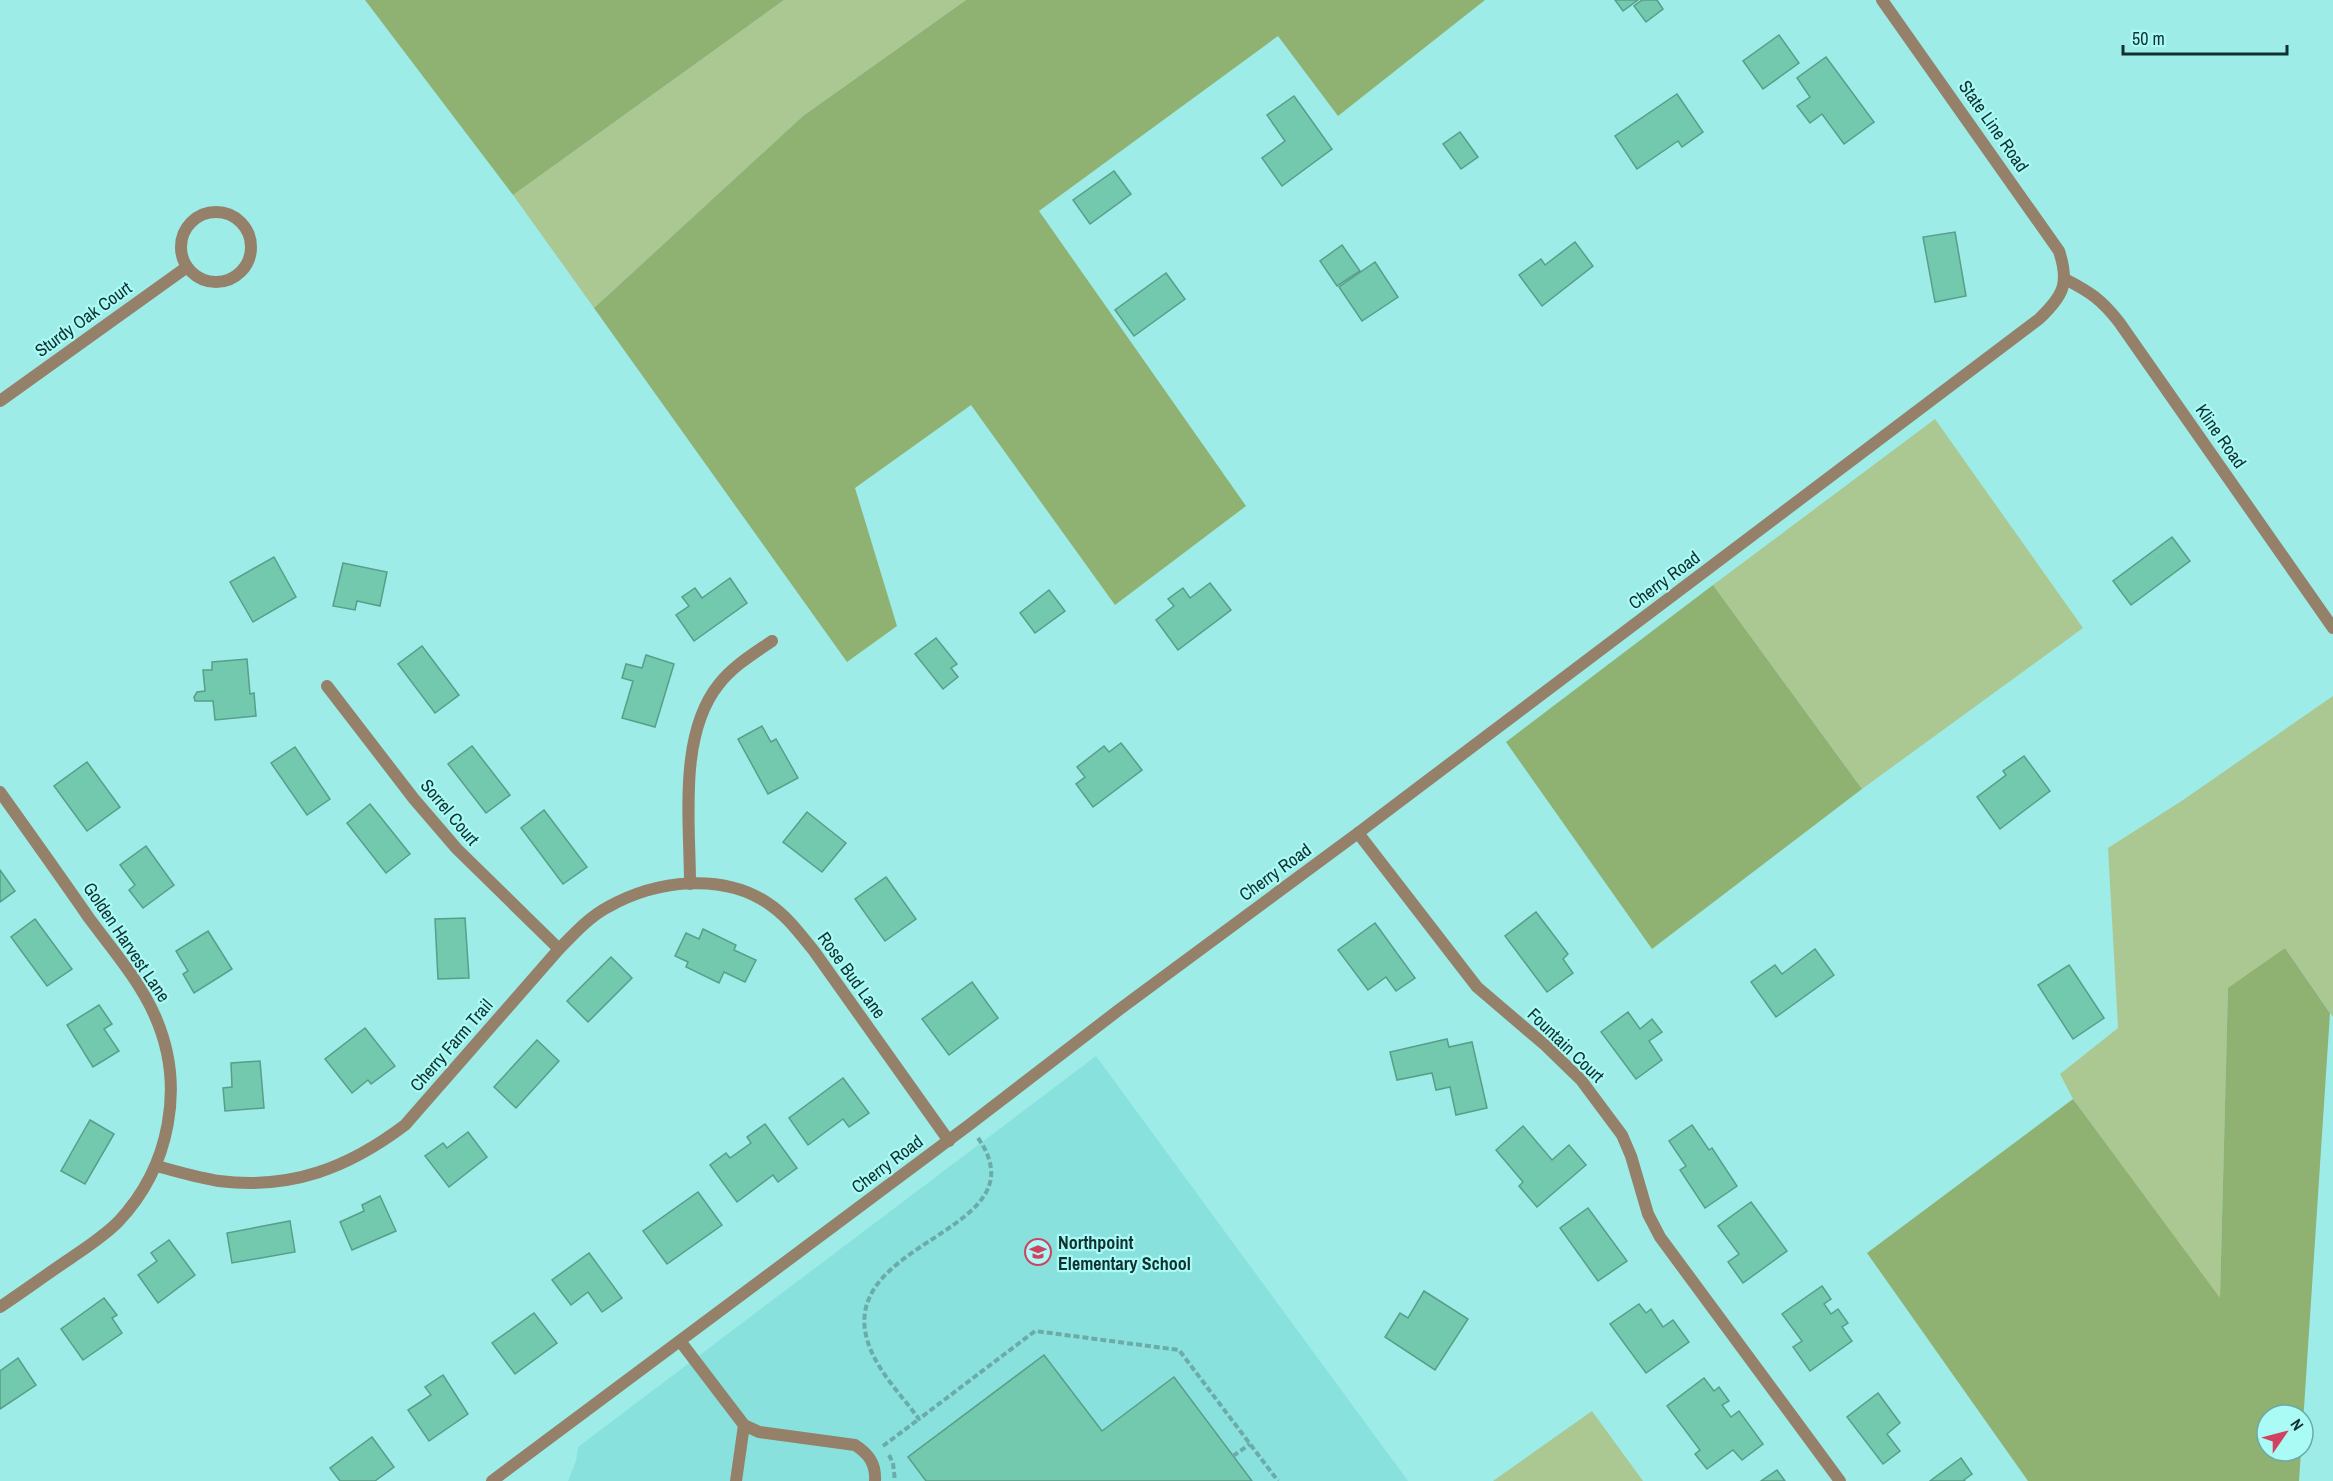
<svg xmlns="http://www.w3.org/2000/svg" width="2333" height="1481" font-family="'Archivo Narrow',sans-serif">
<style>
.built{fill:#88e1dd}
.green{fill:#abc893}
.forest{fill:#8fb172}
.building{fill:#72c9ae;stroke:#599e88;stroke-width:1.5}
.lines{fill:none;stroke-linecap:round;stroke-linejoin:round}
.path{stroke:#6caba8;stroke-width:4;stroke-dasharray:6 3;stroke-linecap:butt}
.street{stroke:#958169;stroke-width:12}
.labels{text-anchor:middle;dominant-baseline:central;stroke-width:4.5;stroke-linejoin:round;paint-order:stroke}
.street-label{font-size:18px;fill:#0f312f;stroke:#aafaf5}
.poi-label{font-size:18px;font-weight:bold;fill:#0f312f;stroke:#aafaf5;text-anchor:start}
</style>
<rect width="100%" height="100%" fill="#9dece8"/>
<polygon class="built" points="1096,1056 1408,1481 568,1481 576,1461 578,1447"/>
<g class="green">
<polygon points="784,0 966,0 803,116 594,308 513,195"/>
<polygon points="1935,419 2083,628 1862,789 1713,585"/>
<polygon points="2333,696 2333,1017 2285,948 2228,989 2220,1299 2073,1099 2060,1074 2118,1028 2108,848 2183,800"/>
<polygon points="1592,1411 1643,1481 1493,1481"/>
</g>
<g class="forest">
<polygon points="365,0 784,0 513,195"/>
<polygon points="966,0 1485,0 1338,116 1278,36 1039,211 1246,506 1115,605 971,405 855,488 897,626 847,662 594,308 803,116"/>
<polygon points="1713,585 1862,789 1652,949 1506,742"/>
<polygon points="2285,948 2330,1013 2303,1423 2303,1415 2267,1415 2267,1451 2301,1451 2299,1481 2028,1481 1867,1253 2073,1099 2220,1298 2228,988"/>
</g>
<g class="building">
<polygon points="1615,0 1638,0 1623,11"/>
<polygon points="1642,0 1657,0 1663,9 1646,22 1634,6"/>
<polygon points="1779,35 1799,63 1763,89 1743,61"/>
<polygon points="1826,57 1874,122 1844,144 1822,114 1810,123 1797,106 1810,97 1797,78"/>
<polygon points="1677,94 1703,132 1682,147 1678,141 1637,169 1615,136"/>
<polygon points="1294,96 1332,149 1282,186 1262,158 1285,141 1267,115"/>
<polygon points="1460,132 1478,157 1461,169 1443,144"/>
<polygon points="1114,171 1131,194 1090,224 1073,200"/>
<polygon points="1955,232 1966,296 1935,302 1923,237"/>
<polygon points="1575,242 1593,266 1542,306 1519,275 1541,259 1545,265"/>
<polygon points="1342,245 1360,271 1337,286 1320,261"/>
<polygon points="1375,262 1398,297 1362,321 1339,287"/>
<polygon points="1166,273 1185,299 1134,336 1115,310"/>
<polygon points="2172,537 2190,561 2131,605 2113,581"/>
<polygon points="274,557 296,597 253,622 230,582"/>
<polygon points="343,563 387,572 380,606 357,601 355,610 333,606"/>
<polygon points="730,578 747,603 694,641 676,615 689,606 682,597 695,588 702,598"/>
<polygon points="1210,583 1231,610 1178,650 1156,620 1174,606 1168,599 1183,588 1190,598"/>
<polygon points="1049,590 1065,611 1035,633 1020,613"/>
<polygon points="936,638 957,664 951,668 958,677 943,689 915,654"/>
<polygon points="422,646 459,695 435,713 398,664"/>
<polygon points="646,655 674,664 655,727 622,718 633,681 622,678 626,664 642,668"/>
<polygon points="247,659 250,694 254,693 256,716 215,720 213,701 195,701 194,697 197,692 205,691 203,670 212,670 212,662"/>
<polygon points="762,726 771,742 776,739 798,778 768,794 738,739"/>
<polygon points="1121,743 1142,770 1093,807 1076,784 1085,777 1077,767 1104,746 1109,752"/>
<polygon points="472,746 510,795 486,813 448,764"/>
<polygon points="295,747 330,799 307,815 271,763"/>
<polygon points="2024,756 2050,791 2000,829 1977,797 2006,775 2003,771"/>
<polygon points="87,762 120,807 87,831 54,786"/>
<polygon points="370,804 410,854 386,873 347,823"/>
<polygon points="544,810 587,867 563,884 521,828"/>
<polygon points="807,812 846,843 822,872 783,842"/>
<polygon points="146,846 174,885 143,908 129,890 135,885 120,865"/>
<polygon points="0,870 15,891 0,902"/>
<polygon points="886,877 916,919 885,941 855,899"/>
<polygon points="1536,912 1568,954 1563,959 1573,973 1547,992 1505,936"/>
<polygon points="465,918 469,978 438,979 435,919"/>
<polygon points="35,919 72,969 47,986 11,937"/>
<polygon points="1375,923 1415,978 1396,991 1386,977 1368,990 1338,950"/>
<polygon points="703,929 736,945 734,950 756,960 745,982 724,972 719,983 686,967 688,962 675,956 686,933 699,939"/>
<polygon points="208,931 232,969 194,993 183,974 188,971 176,951"/>
<polygon points="1815,949 1834,975 1776,1017 1751,982 1775,965 1782,974"/>
<polygon points="611,957 632,978 588,1022 567,1001"/>
<polygon points="2069,965 2104,1018 2073,1039 2038,985"/>
<polygon points="972,982 998,1018 949,1055 922,1019"/>
<polygon points="99,1005 112,1024 104,1029 119,1051 93,1067 67,1025"/>
<polygon points="1628,1012 1640,1029 1652,1019 1662,1032 1649,1041 1662,1060 1636,1079 1601,1032"/>
<polygon points="365,1028 395,1066 371,1084 368,1080 352,1093 325,1059"/>
<polygon points="1447,1039 1449,1047 1472,1042 1487,1108 1456,1115 1450,1087 1436,1090 1432,1073 1397,1080 1390,1052"/>
<polygon points="537,1040 559,1061 516,1108 494,1087"/>
<polygon points="260,1061 264,1108 225,1111 223,1088 232,1087 231,1063"/>
<polygon points="843,1078 869,1113 849,1127 843,1119 808,1145 789,1118"/>
<polygon points="90,1120 114,1134 85,1184 61,1171"/>
<polygon points="765,1124 797,1168 778,1182 773,1175 737,1202 710,1165 726,1153 730,1158 751,1143 747,1137"/>
<polygon points="1692,1125 1709,1150 1712,1148 1737,1186 1705,1208 1680,1170 1686,1166 1669,1141"/>
<polygon points="1523,1126 1552,1160 1569,1145 1586,1165 1537,1207 1519,1186 1523,1182 1496,1150"/>
<polygon points="468,1132 487,1157 449,1187 425,1156 443,1143 447,1148"/>
<polygon points="698,1192 722,1225 667,1264 643,1231"/>
<polygon points="380,1196 396,1231 352,1250 340,1222 364,1211 362,1205"/>
<polygon points="1751,1202 1787,1251 1743,1283 1728,1262 1739,1254 1718,1226"/>
<polygon points="1588,1208 1627,1261 1598,1281 1560,1228"/>
<polygon points="290,1221 295,1252 232,1263 227,1233"/>
<polygon points="169,1240 195,1275 158,1303 138,1275 157,1261 151,1253"/>
<polygon points="589,1253 622,1298 602,1312 588,1292 571,1305 552,1280"/>
<polygon points="1822,1286 1831,1299 1824,1304 1831,1314 1838,1309 1848,1323 1842,1327 1852,1341 1810,1371 1793,1347 1802,1341 1782,1314"/>
<polygon points="1424,1291 1468,1319 1435,1370 1385,1337 1400,1313 1408,1318"/>
<polygon points="104,1298 117,1315 112,1318 122,1333 83,1360 61,1329"/>
<polygon points="1639,1304 1646,1313 1651,1309 1663,1327 1673,1320 1689,1342 1646,1373 1610,1324"/>
<polygon points="534,1313 557,1343 515,1374 492,1343"/>
<polygon points="1044,1355 1102,1431 1174,1377 1252,1481 926,1481 908,1457"/>
<polygon points="18,1358 36,1385 0,1409 0,1371"/>
<polygon points="443,1375 468,1414 429,1441 408,1410 431,1395 425,1387"/>
<polygon points="1704,1378 1714,1391 1719,1387 1729,1401 1722,1405 1731,1417 1739,1411 1763,1444 1742,1460 1733,1450 1707,1469 1695,1454 1700,1450 1667,1406"/>
<polygon points="1878,1393 1900,1423 1887,1434 1900,1451 1883,1464 1847,1417"/>
<polygon points="372,1437 394,1467 375,1481 340,1481 330,1468"/>
<polygon points="1961,1458 1972,1474 1964,1480 1965,1481 1930,1481"/>
<polygon points="1777,1470 1785,1481 1761,1481"/>
</g>
<g class="lines">
<g class="path">
<path d="M978 1138C1042 1229 852 1238 865 1330 870 1364 900 1393 919 1419L1035 1331 1179 1350 1278 1481"/>
<polyline points="883,1446 919,1419"/>
<polyline points="889,1455 893,1463 895,1481"/>
<polyline points="1233,1456 1250,1444"/>
</g>
<g class="street">
<circle cx="216" cy="247" r="35"/>
<path d="M2065 279C2090 292 2101 299 2119 322L2333 628"/>
<polyline points="0,401 187,267"/>
<polyline points="327,686 414,799 457,849 559,949"/>
<path d="M0 792C30 834 60 876 89 918 112 949 139 980 155 1016 186 1086 170 1167 118 1222 104 1236 87 1247 71 1258 47 1274 24 1291 0 1307"/>
<polyline points="1358,833 1477,987 1545,1045 1581,1080 1622,1135 1631,1156 1648,1214 1660,1237 1840,1481"/>
<path d="M690 884C690 822 678 735 719 684 733 666 753 654 772 641"/>
<path d="M156 1166C176 1171 198 1178 219 1181 291 1190 348 1168 405 1125L559 949C574 934 589 917 608 907 656 880 723 872 769 904 787 916 800 934 814 951L949 1141"/>
<path d="M680 1341 744 1425 759 1432 855 1445C869 1454 876 1464 875 1481"/>
<path d="M492 1481 969 1125 1120 1009 1358 833 2039 319C2063 296 2070 284 2059 251L1882 0"/>
<polyline points="736,1481 744,1425"/>
</g>
</g>
<defs>
<symbol id="school-ring" viewBox="-11 -11 22 22"><circle r="9.5" fill="#aafaf5" stroke="#d14161" stroke-width="1.5"/><path d="M0-5L7-2L0 1L-7-2ZM-4 1L0 2.5L4 1V4Q0 6-4 4Z" fill="#d14161"/></symbol>
</defs>
<g fill-rule="evenodd">
<use href="#school-ring" x="1023" y="1237" width="30" height="30"/>
</g>
<g class="labels">
<g class="street-label">
<text transform="translate(1994 126) rotate(55)">State Line Road</text>
<text transform="translate(83 319) rotate(-36)">Sturdy Oak Court</text>
<text transform="translate(2221 436) rotate(55)">Kline Road</text>
<text transform="translate(1664 580) rotate(-37)">Cherry Road</text>
<text transform="translate(450 812) rotate(50)">Sorrel Court</text>
<text transform="translate(1275 872) rotate(-36)">Cherry Road</text>
<text transform="translate(127 942) rotate(56)">Golden Harvest Lane</text>
<text transform="translate(852 975) rotate(54)">Rose Bud Lane</text>
<text transform="translate(451 1045) rotate(-49)">Cherry Farm Trail</text>
<text transform="translate(1566 1045) rotate(44)">Fountain Court</text>
<text transform="translate(887 1164) rotate(-37)">Cherry Road</text>
</g>
<g class="poi-label">
<text x="1058" y="1242">Northpoint<tspan x="1058" dy="21">Elementary School</tspan></text>
</g>
</g>
<g transform="translate(2285 1433) rotate(55)"><circle r="28" fill="#aafaf5" stroke="#6caaa6" stroke-width="1.5"/>
<path d="M0-4.5L10 22L0 15L-10 22Z" fill="#d14161"/>
<text y="-9" font-size="16" font-weight="bold" text-anchor="middle" fill="#0f312f">N</text>
</g>
<path d="M2123 45v9h164v-9" fill="none" stroke="#0f312f" stroke-width="3"/>
<text x="2132" y="45" font-size="18" fill="#0f312f" stroke="#aafaf5" stroke-width="4.5" paint-order="stroke">50 m</text>
</svg>
